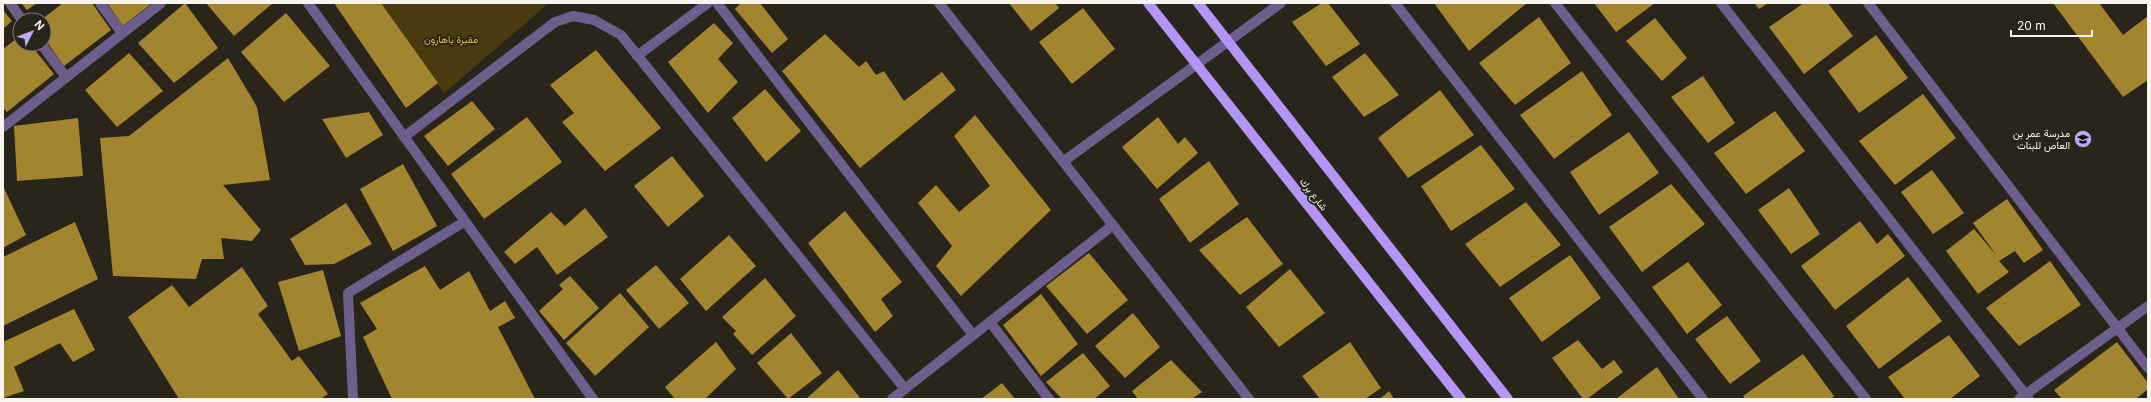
<svg xmlns="http://www.w3.org/2000/svg" width="2151" height="402" font-family="Inter,Vazirmatn,sans-serif">
<style>
.green{fill:#493a10}
.building{fill:#a38530}
.lines{fill:none;stroke-linecap:round;stroke-linejoin:round}
.minor{stroke:#6d5e8d;stroke-width:10}
.major{stroke:#b594f8;stroke-width:10}
.labels{text-anchor:middle;dominant-baseline:central;stroke-width:3.5;stroke-linejoin:round;paint-order:stroke}
.park-label{font-size:10px;fill:#e8c04d;stroke:#29251a}
.poi-label{font-size:10px;fill:#f7f5ee;stroke:#29251a;text-anchor:end}
.street-label{font-size:10px;fill:#f7f5ee;stroke:#29251a}
</style>
<rect width="100%" height="100%" fill="#29251a"/>
<polygon class="green" points="381,3 549,3 444,93"/>
<g class="building">
<polygon points="21,3 37,3 27,10"/>
<polygon points="63,3 92,3 111,30 64,66 44,38 44,20 41,20"/>
<polygon points="107,3 152,3 123,26"/>
<polygon points="185,3 218,48 174,83 138,43"/>
<polygon points="206,3 273,3 234,36"/>
<polygon points="334,3 381,3 438,83 406,108"/>
<polygon points="741,3 760,3 788,39 772,53 735,9"/>
<polygon points="1009,3 1055,3 1059,8 1031,31"/>
<polygon points="1322,3 1328,3 1360,44 1326,66 1292,22"/>
<polygon points="1434,3 1527,3 1469,51"/>
<polygon points="1594,3 1655,3 1616,32"/>
<polygon points="1754,3 1768,3 1759,9"/>
<polygon points="1804,3 1828,3 1853,36 1804,74 1769,27"/>
<polygon points="2053,3 2099,3 2123,35 2148,16 2148,80 2123,97"/>
<polygon points="1083,8 1115,49 1072,84 1039,42"/>
<polygon points="3,10 12,21 3,29"/>
<polygon points="286,13 330,66 284,102 241,52"/>
<polygon points="1539,17 1571,63 1515,105 1479,63"/>
<polygon points="1655,18 1687,58 1662,81 1626,41"/>
<polygon points="714,23 733,43 718,59 738,82 708,113 668,62"/>
<polygon points="825,34 859,67 866,61 876,75 884,71 904,101 942,72 956,90 860,168 782,71"/>
<polygon points="1876,35 1908,78 1859,113 1828,71"/>
<polygon points="20,36 20,44 30,44 54,74 7,112 3,108 3,49"/>
<polygon points="596,50 661,128 605,171 562,122 574,113 550,85"/>
<polygon points="129,53 163,91 117,127 85,90"/>
<polygon points="1365,53 1399,95 1364,117 1332,77"/>
<polygon points="228,58 257,107 270,180 223,185 261,230 252,241 221,238 224,259 202,259 196,279 113,276 100,138 129,136"/>
<polygon points="1582,71 1612,115 1554,159 1520,115"/>
<polygon points="1703,76 1735,123 1708,143 1671,97"/>
<polygon points="765,89 801,131 766,162 732,118"/>
<polygon points="1440,90 1474,135 1408,178 1378,138"/>
<polygon points="1923,94 1956,138 1895,185 1859,141"/>
<polygon points="472,101 495,129 448,166 424,136"/>
<polygon points="1775,111 1805,151 1746,194 1714,153"/>
<polygon points="369,112 383,135 346,158 322,119"/>
<polygon points="975,115 1051,210 961,296 936,266 952,246 918,203 936,185 959,212 990,186 954,136"/>
<polygon points="527,117 562,162 484,219 451,174"/>
<polygon points="1158,117 1178,144 1185,137 1198,153 1157,189 1122,147"/>
<polygon points="78,118 83,176 17,181 14,126"/>
<polygon points="1629,132 1659,173 1599,215 1570,172"/>
<polygon points="1481,145 1515,189 1451,231 1421,186"/>
<polygon points="672,156 704,196 668,227 634,186"/>
<polygon points="1209,161 1239,204 1190,243 1159,199"/>
<polygon points="403,164 437,226 393,251 360,189"/>
<polygon points="1932,170 1964,213 1933,234 1901,192"/>
<polygon points="1671,184 1705,224 1642,272 1609,227"/>
<polygon points="3,186 26,235 3,248"/>
<polygon points="1789,188 1820,234 1791,254 1758,210"/>
<polygon points="2007,199 2043,250 2024,263 2015,251 1999,261 2009,272 1978,294 1946,251 1974,229 1997,256 1973,223"/>
<polygon points="1526,202 1561,245 1500,287 1465,244"/>
<polygon points="346,203 372,244 334,264 305,265 290,239"/>
<polygon points="585,208 608,237 557,275 537,247 515,264 504,252 551,212 565,226"/>
<polygon points="845,211 902,282 881,299 893,316 875,332 808,243"/>
<polygon points="1247,217 1283,264 1240,295 1199,250"/>
<polygon points="1860,221 1877,244 1888,234 1905,256 1835,310 1801,266"/>
<polygon points="75,222 98,279 3,326 3,257"/>
<polygon points="729,235 756,266 706,311 680,279"/>
<polygon points="1089,253 1128,300 1087,334 1046,286"/>
<polygon points="1570,255 1601,298 1542,342 1509,298"/>
<polygon points="2050,261 2081,305 2019,346 1986,308"/>
<polygon points="1688,262 1722,305 1687,334 1652,287"/>
<polygon points="656,265 689,303 659,329 626,290"/>
<polygon points="425,266 440,290 469,271 490,311 505,301 515,318 498,327 535,399 392,399 363,337 377,329 360,303"/>
<polygon points="242,267 268,306 258,314 292,361 299,356 328,394 320,399 179,399 128,317 172,285 189,307"/>
<polygon points="1290,269 1325,313 1279,347 1246,307"/>
<polygon points="323,270 341,336 299,351 278,282"/>
<polygon points="570,276 599,308 564,340 539,311 563,289 559,285"/>
<polygon points="1908,277 1942,321 1879,369 1846,326"/>
<polygon points="765,278 796,316 752,355 733,334 736,331 722,317"/>
<polygon points="620,293 649,327 595,376 566,343"/>
<polygon points="1041,294 1078,344 1041,376 1003,325"/>
<polygon points="74,309 95,350 73,362 60,343 14,367 24,391 3,398 3,342"/>
<polygon points="1133,313 1160,347 1125,378 1095,346"/>
<polygon points="1727,316 1761,361 1730,384 1695,339"/>
<polygon points="791,333 822,373 788,399 757,363"/>
<polygon points="1949,335 1980,376 1950,399 1905,399 1888,377"/>
<polygon points="1578,340 1602,369 1614,360 1623,372 1587,399 1583,399 1552,358"/>
<polygon points="716,342 736,369 705,399 675,399 665,387"/>
<polygon points="1350,342 1381,388 1365,399 1320,399 1302,376"/>
<polygon points="2117,342 2148,383 2148,389 2136,399 2062,399 2054,390"/>
<polygon points="1083,353 1110,386 1094,399 1062,399 1046,382"/>
<polygon points="1803,354 1834,396 1831,399 1745,399 1743,396"/>
<polygon points="1171,360 1202,392 1192,399 1138,399 1132,391"/>
<polygon points="1657,367 1679,399 1616,399"/>
<polygon points="838,370 861,399 806,399"/>
<polygon points="1002,383 1015,399 981,399"/>
<polygon points="1389,391 1394,399 1380,399"/>
</g>
<g class="lines">
<g class="minor">
<polyline points="10,3 22,20"/>
<polyline points="100,3 122,33"/>
<polyline points="308,3 593,399"/>
<polyline points="717,3 973,335"/>
<polyline points="939,3 1249,399"/>
<polyline points="1395,3 1703,399"/>
<polyline points="1555,3 1866,399"/>
<polyline points="1721,3 2029,399"/>
<polyline points="1868,3 2148,368"/>
<polyline points="41,44 66,77"/>
<polyline points="637,56 708,3"/>
<polyline points="3,127 161,3"/>
<polyline points="404,137 555,22 573,16 594,20 621,35 905,389"/>
<polyline points="1064,161 1281,3"/>
<polyline points="990,322 1049,399"/>
<polyline points="353,399 348,293 464,222"/>
<polyline points="892,399 1113,225"/>
<polyline points="2019,399 2148,306"/>
</g>
<g class="major">
<polyline points="1148,3 1461,399"/>
<polyline points="1198,3 1508,399"/>
</g>
</g>
<defs>
<symbol id="school-disc" viewBox="-11 -11 22 22"><circle r="9.5" fill="#c0a8f4" stroke="#29251a"/><path d="M0-5L7-2L0 1L-7-2ZM-4 1L0 2.5L4 1V4Q0 6-4 4Z" fill="#111"/></symbol>
</defs>
<g fill-rule="evenodd">
<use href="#school-disc" x="2073" y="129" width="20" height="20"/>
</g>
<g class="labels">
<g class="park-label">
<text x="451" y="39">مقبرة باهارون</text>
</g>
<g class="poi-label">
<text x="2070" y="133">مدرسة عمر بن<tspan x="2070" dy="12">العاص للبنات</tspan></text>
</g>
<g class="street-label">
<text transform="translate(1314 194) rotate(52)">شارع برك</text>
</g>
</g>
<rect width="2151" height="402" fill="none" stroke="#f7f5ee" stroke-width="8"/>
<g transform="translate(32 32) rotate(48)"><circle r="19" fill="#29251a" stroke="#7b786f"/>
<path d="M0-3L7 15L0 10L-7 15Z" fill="#c0a8f4"/>
<text y="-6" font-size="11" font-weight="bold" text-anchor="middle" fill="#f7f5ee">N</text>
</g>
<path d="M2011 30v6h81v-6" fill="none" stroke="#f7f5ee" stroke-width="2"/>
<text x="2017" y="30" font-size="12" fill="#f7f5ee" stroke="#29251a" stroke-width="3" paint-order="stroke">20 m</text>
</svg>
